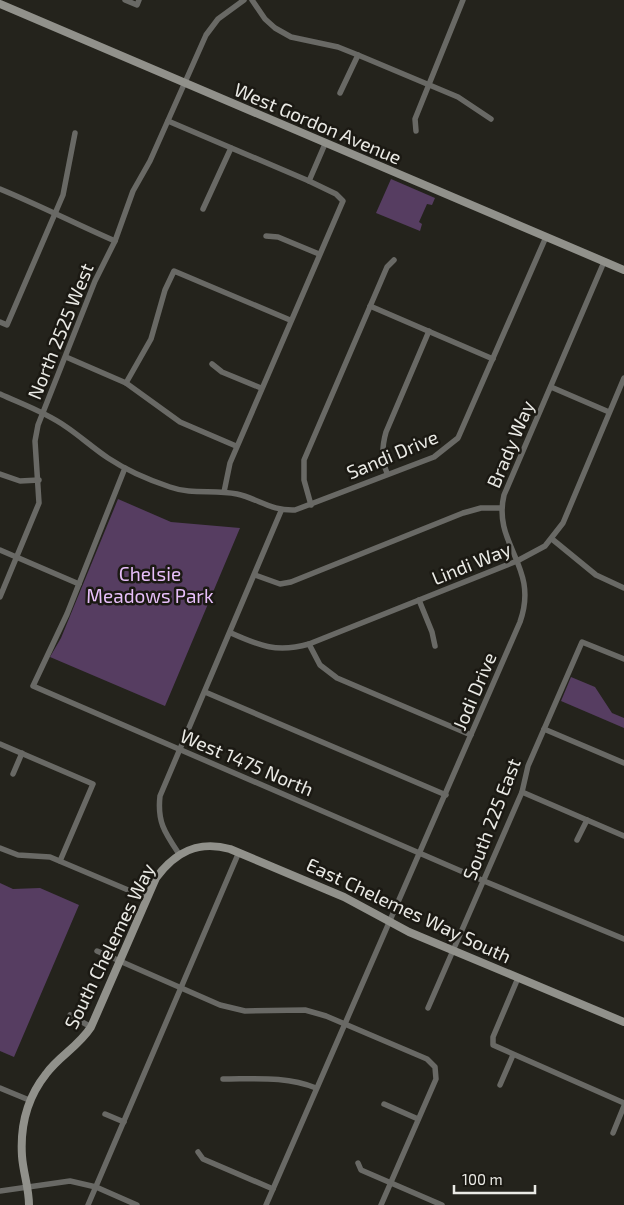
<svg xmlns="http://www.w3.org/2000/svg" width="624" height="1205" font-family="'Exo 2',sans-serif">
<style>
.green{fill:#563d61}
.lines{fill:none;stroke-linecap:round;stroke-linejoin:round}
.street{stroke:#696965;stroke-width:5.5}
.secondary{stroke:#91918b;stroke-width:8}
.labels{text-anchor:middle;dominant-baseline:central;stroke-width:5;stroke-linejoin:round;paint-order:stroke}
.street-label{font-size:19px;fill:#eaeae5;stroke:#1b1913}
.park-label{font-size:19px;fill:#e7bffa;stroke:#1b1913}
</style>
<rect width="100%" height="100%" fill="#24231c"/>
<g class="green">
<polygon points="391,179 435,198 432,205 427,204 419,222 422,224 420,231 376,213"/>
<polygon points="118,499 171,522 240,528 165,706 50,657 61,638"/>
<polygon points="571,677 595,687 612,713 624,718 624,728 561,701"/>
<polygon points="0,883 13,889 40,888 79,905 14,1057 0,1051"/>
</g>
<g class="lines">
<g class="street">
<polyline points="125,0 137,5 139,0"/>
<polyline points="252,0 265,19 275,28 291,37 338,47 358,55 458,97 491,119"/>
<polyline points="340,93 358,55"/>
<polyline points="168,121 309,181 336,194 343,201 230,463 224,492"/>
<polyline points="416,131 415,119 463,0"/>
<polyline points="309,181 325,144"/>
<path d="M0 189C39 205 76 224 115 241"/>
<polyline points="203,209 231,148"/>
<polyline points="266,236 278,237 319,254"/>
<polyline points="370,306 493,359"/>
<polyline points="0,322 7,325 63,195 75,133"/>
<polyline points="66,357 126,383 180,422 236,446"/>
<polyline points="212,364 222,372 261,388"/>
<polyline points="126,383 151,339 165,290 174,271 290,320"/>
<polyline points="551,387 609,412"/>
<path d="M0 394C22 404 45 412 65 426 80 436 93 448 108 458 126 470 149 480 170 487 192 495 215 489 237 494 259 499 271 511 295 510L434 457 458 438 546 237"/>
<polyline points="125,468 67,614 33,686 484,881 624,939"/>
<path d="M387 473C381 459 382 446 386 432L429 331"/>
<polyline points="0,474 20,481 39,480"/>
<polyline points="311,505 304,480 304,460 387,267 394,260"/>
<polyline points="552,539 596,575 624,588"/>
<polyline points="0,550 79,584"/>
<polyline points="255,575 280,584 291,582 463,513 481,508 501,508"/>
<polyline points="0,597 39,503 35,441 38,425 95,281 115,241 133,191 150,161 206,35 218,19 244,0"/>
<polyline points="419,600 432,632 435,646"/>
<path d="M231 633C260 646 277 653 309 644L517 561 545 546 563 523 624 378"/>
<polyline points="309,644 320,665 337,678 471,735"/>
<polyline points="205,692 446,795"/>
<polyline points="544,729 624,763"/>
<polyline points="0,744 93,784 60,861"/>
<polyline points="13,774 22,753"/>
<polyline points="522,792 624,836"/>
<polyline points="577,840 587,820"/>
<polyline points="0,848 18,855 50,857 147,898"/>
<path d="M179 854C165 833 157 822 160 796L281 511"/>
<polyline points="97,951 220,1005 245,1011 305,1010 326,1016 427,1059 435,1067 436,1079 381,1205"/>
<polyline points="518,978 493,1037 493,1045 624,1103"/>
<polyline points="428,1008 522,792 528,766 582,642 624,659"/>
<polyline points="70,1015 91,1027"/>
<path d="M223 1079C256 1079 286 1076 316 1088"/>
<polyline points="500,1085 513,1055"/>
<polyline points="0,1088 29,1100"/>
<polyline points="384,1104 418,1119"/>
<polyline points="105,1114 124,1122"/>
<polyline points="613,1133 624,1106"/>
<polyline points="198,1152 203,1159 273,1189"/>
<polyline points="358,1163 361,1170 442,1205"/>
<polyline points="0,1191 70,1181 96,1187 137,1205"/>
<polyline points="88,1205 239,852"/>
<path d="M266 1205 520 622C540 566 492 545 504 495L604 262"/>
</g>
<g class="secondary">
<polyline points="0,4 624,270"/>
<path d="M29 1205C29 1188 23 1172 22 1156 20 1125 27 1098 46 1074 59 1056 78 1047 91 1027L156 878C175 852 198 840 230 849L344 897 409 932 624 1022"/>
</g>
</g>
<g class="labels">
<g class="street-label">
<text transform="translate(318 123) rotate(23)">West Gordon Avenue</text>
<text transform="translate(60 331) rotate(-68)">North 2525 West</text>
<text transform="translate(510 444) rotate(-67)">Brady Way</text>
<text transform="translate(392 454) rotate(-23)">Sandi Drive</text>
<text transform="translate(471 563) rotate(-22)">Lindi Way</text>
<text transform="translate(474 691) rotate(-67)">Jodi Drive</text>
<text transform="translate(247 762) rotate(23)">West 1475 North</text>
<text transform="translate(491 819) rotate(-69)">South 225 East</text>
<text transform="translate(409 910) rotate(25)">East Chelemes Way South</text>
<text transform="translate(109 946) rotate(-64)">South Chelemes Way</text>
</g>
<g class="park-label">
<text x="150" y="573">Chelsie<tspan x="150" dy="22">Meadows Park</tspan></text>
</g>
</g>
<path d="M454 1185v8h81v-8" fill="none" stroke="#eaeae5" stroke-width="2.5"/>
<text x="462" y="1185" font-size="15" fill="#eaeae5" stroke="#1b1913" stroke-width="4" paint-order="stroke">100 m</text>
</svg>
